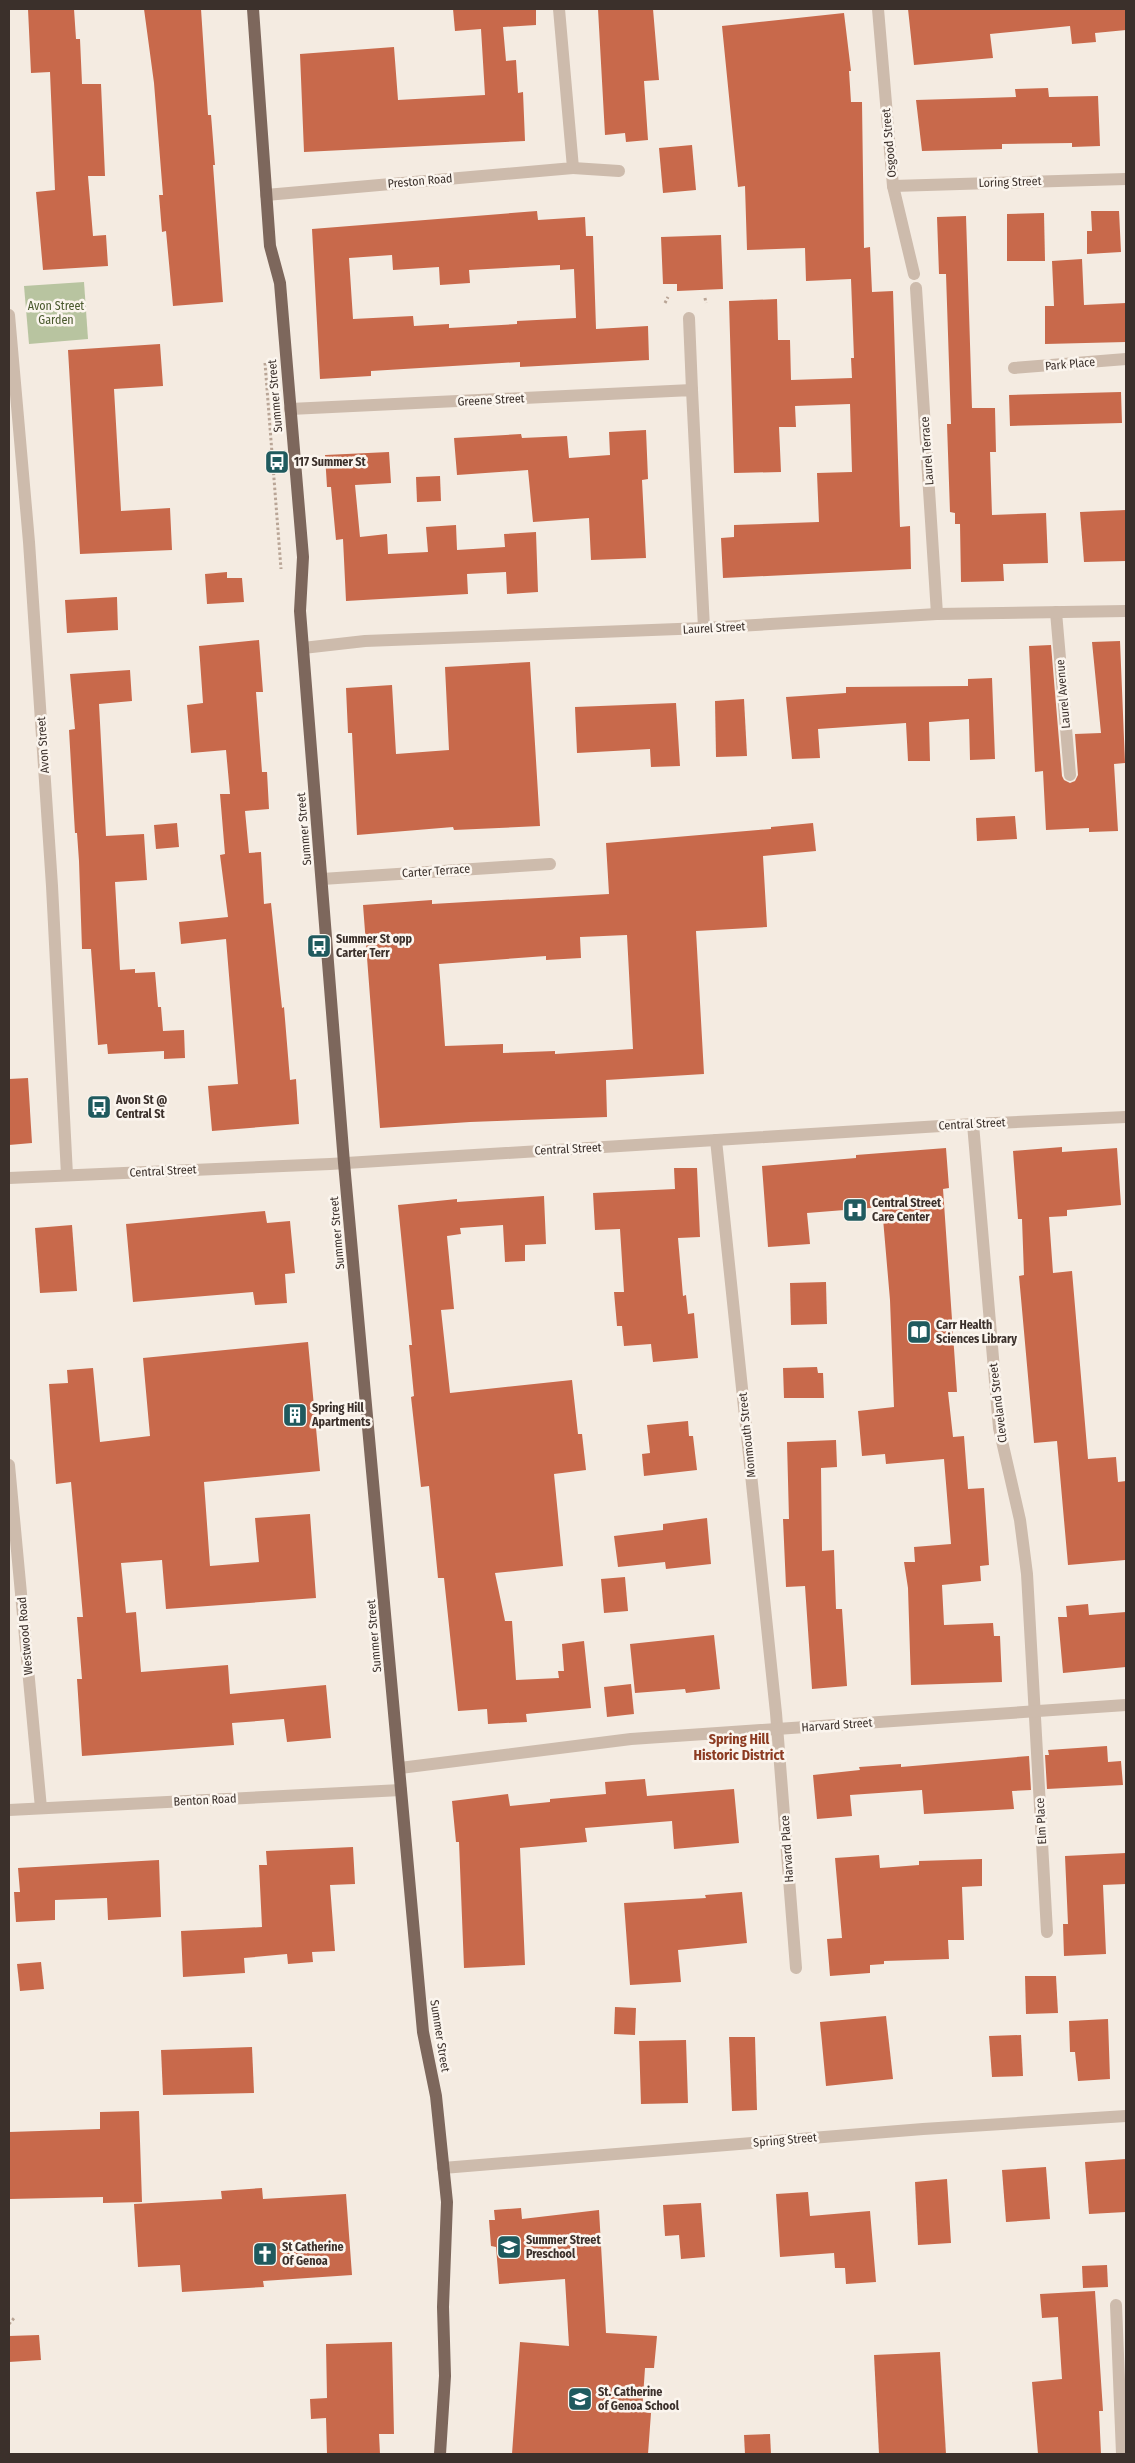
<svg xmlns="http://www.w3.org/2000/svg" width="1135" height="2463" font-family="'Fira Sans Condensed',sans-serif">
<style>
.green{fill:#b8c4a0}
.building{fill:#c8694b;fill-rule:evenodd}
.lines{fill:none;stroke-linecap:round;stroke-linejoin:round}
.path{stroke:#b9a596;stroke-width:3;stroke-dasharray:2.5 2.5;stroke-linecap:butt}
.minor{stroke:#cdbbac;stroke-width:12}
.major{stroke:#7d675c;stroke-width:12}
.labels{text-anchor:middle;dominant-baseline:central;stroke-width:5;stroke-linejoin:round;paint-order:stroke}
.street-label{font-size:12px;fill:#3b302b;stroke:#fbf5ee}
.park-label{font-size:12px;fill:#4a5a2e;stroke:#fbf5ee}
.poi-label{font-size:12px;font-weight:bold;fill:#3b302b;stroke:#fbf5ee;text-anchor:start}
.neighbourhood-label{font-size:14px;font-weight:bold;fill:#8c3b22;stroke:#fbf5ee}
</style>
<rect width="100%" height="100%" fill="#f4ebe1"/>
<polygon class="green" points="84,282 88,339 29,344 24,286"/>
<g class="building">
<polygon points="28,9 74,9 76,39 80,39 82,84 101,84 105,176 88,176 93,236 106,235 108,266 43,270 36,192 55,190 50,72 31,73"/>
<polygon points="144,9 201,9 208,115 211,115 215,165 213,165 223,302 173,306 166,231 162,232 159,195 163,195 154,83"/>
<polygon points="453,9 536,9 536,25 503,27 506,61 516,60 518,93 523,92 525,141 304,152 300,54 394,47 398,100 485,95 481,29 455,31"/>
<polygon points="598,9 653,9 659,80 644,81 648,140 626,142 625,133 605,135"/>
<polygon points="908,9 1126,9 1126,30 1095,33 1096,42 1072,44 1070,26 990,34 993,58 914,65"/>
<polygon points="844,13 851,71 849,71 851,102 862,102 864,248 870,247 872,292 893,291 900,527 910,526 911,569 723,578 721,538 734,537 734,525 819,522 817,473 852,472 850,404 795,406 796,427 779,427 781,472 734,473 729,301 777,299 778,340 790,340 791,380 852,378 851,358 854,358 851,279 806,281 805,248 747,250 745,186 738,187 722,26"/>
<polygon points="1048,88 1049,97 1098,96 1100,146 1072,147 1072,143 1002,144 1002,149 922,151 916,100 1016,97 1015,89"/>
<polygon points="692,145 696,190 663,193 659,148"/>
<path d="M537 211 538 220 585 217 586 236H593L596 329 648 326 649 360 520 367V362L371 371V376L320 379 312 229ZM392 255 393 270 439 267 440 285 470 283 469 270 560 265V270L574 269 576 318 517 321V324L449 328V324L414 326 413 316 353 319 349 258Z"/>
<polygon points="1091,211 1119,211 1121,252 1087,254 1087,231 1092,231"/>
<polygon points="1044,213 1045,261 1007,261 1007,214"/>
<polygon points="966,216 972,408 995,408 996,452 990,452 992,515 1046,513 1048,563 1003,564 1004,581 961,582 960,524 955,524 955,513 950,512 947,424 951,424 946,274 939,274 937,217"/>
<polygon points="721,235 723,289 677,291 677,284 663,284 661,237"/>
<polygon points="1082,259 1084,305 1126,303 1126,342 1045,344 1045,306 1054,306 1052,261"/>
<polygon points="160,344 163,386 114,389 121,511 170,508 172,550 80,554 68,350"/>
<polygon points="1121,392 1122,423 1010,426 1009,395"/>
<polygon points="646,430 648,479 642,480 646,558 591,560 589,518 533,522 528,470 457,475 454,438 521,434 522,438 567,436 569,458 610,455 609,432"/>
<polygon points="389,452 391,483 355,485 360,537 387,534 388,554 428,552 426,527 456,525 457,550 505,547 504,534 536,532 538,592 507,594 506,572 467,574 468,594 346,601 343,539 336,540 331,487 327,487 325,455"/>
<polygon points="440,476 441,501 417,502 416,477"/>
<polygon points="1126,510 1126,561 1084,562 1080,512"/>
<polygon points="227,572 227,578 242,578 244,602 207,604 205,574"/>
<polygon points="117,597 118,630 67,633 65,600"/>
<polygon points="259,640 263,692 256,692 262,772 267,772 269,809 245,811 249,853 261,852 264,904 271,903 282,1008 284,1007 290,1080 296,1079 299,1124 212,1131 208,1086 238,1084 226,939 181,944 179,922 228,917 220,855 225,854 220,794 230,794 226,750 191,753 187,705 203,703 199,646"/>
<polygon points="1120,641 1125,763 1114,764 1118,831 1089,832 1089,828 1046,830 1043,771 1035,772 1029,646 1051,645 1062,776 1064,780 1070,783 1075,781 1078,775 1075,734 1101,733 1092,642"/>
<polygon points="530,662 540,826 454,830 453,827 357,835 352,733 348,733 346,688 392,685 396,754 449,750 445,667"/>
<polygon points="130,670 132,701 99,704 106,836 144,834 147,880 115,882 120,970 135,969 135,973 155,972 158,1007 161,1007 163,1031 184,1030 185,1058 164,1059 164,1051 108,1054 107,1044 98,1045 91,949 82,949 79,861 77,833 75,833 69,730 75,729 70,674"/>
<polygon points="992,678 995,759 970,760 969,719 929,722 930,761 908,761 906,723 818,729 820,758 792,759 786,697 846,693 846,687 968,686 968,679"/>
<polygon points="744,699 747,756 716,757 715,701"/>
<polygon points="676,703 680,766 651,767 650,749 577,753 575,707"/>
<polygon points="1015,816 1017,839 977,841 976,818"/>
<polygon points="177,823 179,847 156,849 154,825"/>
<path d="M813 823 816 851 763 856 767 927 696 931 704 1074 606 1080 607 1117 470 1122 380 1128 363 905 432 900V904L609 894 606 843 771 829V827ZM627 935 633 1049 555 1054V1051L503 1053V1044L445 1046 439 964 546 956V960L581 958 580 937Z"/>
<polygon points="28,1078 32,1143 9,1145 9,1079"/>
<polygon points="1062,1147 1062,1152 1117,1148 1121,1205 1067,1210 1067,1216 1049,1217 1053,1273 1072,1271 1088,1459 1116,1457 1118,1482 1126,1481 1125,1560 1068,1565 1057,1441 1034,1443 1019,1276 1024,1275 1022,1219 1018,1219 1013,1151"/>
<polygon points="946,1148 949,1188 943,1189 957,1392 948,1392 953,1437 964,1436 968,1489 984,1488 989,1565 980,1566 981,1581 942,1585 944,1625 993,1623 994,1636 1000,1636 1002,1682 911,1685 908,1588 904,1562 915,1562 914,1547 951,1544 944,1459 886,1464 885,1454 862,1456 858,1411 894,1407 890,1300 882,1207 807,1213 810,1244 768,1247 762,1166 856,1158 856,1155"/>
<polygon points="674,1168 697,1168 700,1237 678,1238 683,1296 686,1295 688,1314 694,1313 698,1358 653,1362 651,1344 624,1346 622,1326 617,1326 614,1292 624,1292 620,1229 595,1230 593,1193 675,1189"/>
<polygon points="544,1196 546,1244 525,1245 525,1261 505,1262 503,1225 460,1228 461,1234 447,1236 454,1309 441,1310 450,1393 572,1380 578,1434 582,1434 586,1470 554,1474 563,1566 495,1573 505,1621 512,1621 516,1680 559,1678 558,1671 564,1671 562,1644 584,1641 591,1708 526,1714 527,1722 488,1724 487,1709 458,1711 444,1578 438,1578 429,1486 421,1487 411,1397 414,1396 409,1345 412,1345 398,1205 457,1199 457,1202"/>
<polygon points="265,1211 267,1223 290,1221 295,1273 285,1274 287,1303 255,1305 253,1292 133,1302 126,1224"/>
<polygon points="72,1225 77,1291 40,1293 35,1228"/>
<polygon points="826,1282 827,1324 791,1325 790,1283"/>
<polygon points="308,1342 320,1471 204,1482 210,1566 259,1562 255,1518 310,1514 316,1598 166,1609 162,1560 121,1563 126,1613 136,1612 141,1672 228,1665 230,1694 326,1685 331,1738 287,1742 284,1719 232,1723 234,1745 82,1756 77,1679 82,1679 77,1617 83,1617 71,1482 56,1484 49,1384 68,1383 67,1370 93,1368 100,1442 150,1436 143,1358"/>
<polygon points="817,1367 818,1373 823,1373 824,1398 784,1398 783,1368"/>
<polygon points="688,1421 689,1436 693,1436 697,1470 644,1476 642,1454 650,1453 647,1425"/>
<polygon points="836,1440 837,1467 821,1468 822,1551 834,1550 836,1609 842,1609 847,1686 812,1689 805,1586 786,1587 783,1519 789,1519 787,1442"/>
<polygon points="707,1518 711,1564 666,1569 665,1562 618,1567 614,1536 663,1530 663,1524"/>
<polygon points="625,1577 628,1611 604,1613 601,1579"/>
<polygon points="1088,1604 1089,1615 1126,1612 1126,1667 1063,1673 1058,1617 1067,1617 1066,1606"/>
<polygon points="714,1635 720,1689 686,1693 685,1689 635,1693 630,1644"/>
<polygon points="631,1684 634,1714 607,1717 604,1687"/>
<polygon points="1107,1746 1108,1762 1121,1761 1123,1785 1047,1789 1045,1755 1049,1755 1048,1750"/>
<polygon points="1029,1756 1031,1790 1012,1791 1014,1809 924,1814 922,1790 850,1795 852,1816 817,1819 813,1775 860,1770 859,1767 901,1764 901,1767"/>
<polygon points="645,1779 647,1796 734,1789 739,1843 674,1849 672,1821 585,1828 587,1842 520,1848 525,1965 464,1968 459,1842 456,1842 452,1801 508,1794 510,1806 550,1802 550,1799 606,1794 605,1782"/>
<polygon points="353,1847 355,1884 330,1885 335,1951 312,1952 313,1962 288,1964 287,1954 244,1958 245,1973 183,1977 181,1931 262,1927 259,1865 267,1865 266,1851"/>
<polygon points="1126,1853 1126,1884 1103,1885 1106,1954 1064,1956 1063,1924 1068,1924 1065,1856"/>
<polygon points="879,1855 880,1868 919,1865 919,1861 982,1859 982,1886 962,1887 964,1940 948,1940 949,1959 884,1961 884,1964 870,1965 870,1973 830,1976 827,1939 842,1938 835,1858"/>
<polygon points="159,1860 161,1917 108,1920 107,1898 55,1900 55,1920 16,1922 14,1892 20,1892 18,1868"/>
<polygon points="742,1892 747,1943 678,1950 681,1982 630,1985 624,1903 706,1898 705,1895"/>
<polygon points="41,1962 44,1989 20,1991 17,1964"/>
<polygon points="1025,1976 1056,1976 1058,2013 1026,2014"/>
<polygon points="615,2007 636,2008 635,2035 614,2034"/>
<polygon points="886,2016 893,2079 826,2086 820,2022"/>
<polygon points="1108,2019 1110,2079 1078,2081 1075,2052 1070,2052 1069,2021"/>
<polygon points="1021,2035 1023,2076 992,2077 989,2036"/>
<polygon points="729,2037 755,2037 757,2110 732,2111"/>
<polygon points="686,2040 688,2103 641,2104 639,2041"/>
<polygon points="252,2047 254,2093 163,2095 161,2050"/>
<polygon points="139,2111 142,2202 103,2203 103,2197 9,2199 9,2132 100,2129 100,2112"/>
<polygon points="1126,2159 1126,2212 1089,2214 1085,2162"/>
<polygon points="1046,2167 1050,2219 1006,2222 1002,2170"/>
<polygon points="947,2179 951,2243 918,2245 915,2182"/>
<polygon points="262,2188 263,2199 346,2194 352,2275 263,2281 264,2287 182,2292 180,2265 138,2267 134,2204 222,2199 221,2191"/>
<polygon points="808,2192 810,2216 870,2211 876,2282 846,2284 845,2268 835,2268 834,2253 780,2257 776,2194"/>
<polygon points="701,2203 705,2257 681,2259 679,2235 665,2236 663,2205"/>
<polygon points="521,2208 522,2219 599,2210 606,2333 657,2336 654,2368 645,2368 642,2412 651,2413 648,2454 512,2454 520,2342 569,2346 565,2279 499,2284 496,2247 491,2246 489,2220 495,2220 494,2210"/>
<polygon points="1107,2265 1108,2287 1083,2288 1082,2266"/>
<polygon points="1095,2291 1103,2411 1099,2411 1101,2454 1038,2454 1032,2382 1062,2379 1058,2317 1042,2318 1040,2294"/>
<polygon points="39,2335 41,2360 9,2362 9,2336"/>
<polygon points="392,2342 394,2434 379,2434 380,2454 327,2454 326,2418 311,2419 310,2399 327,2398 326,2344"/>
<polygon points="940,2352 946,2454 879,2454 874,2355"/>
<polygon points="770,2434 771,2454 745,2454 744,2435"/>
</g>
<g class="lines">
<g class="path">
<polyline points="705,298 706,303"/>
<polyline points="665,303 668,297"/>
<polyline points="265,363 281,569"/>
<polyline points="9,2324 15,2317"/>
</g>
<g class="minor">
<polyline points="878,9 893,186 914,274"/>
<polyline points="573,168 619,171"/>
<polyline points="893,186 1126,179"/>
<polyline points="266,195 573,168 559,9"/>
<polyline points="916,288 937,614"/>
<polyline points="9,315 29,542 52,886 67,1175"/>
<polyline points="689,318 692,390"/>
<polyline points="1014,368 1126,359"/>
<polyline points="290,409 692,390 704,628"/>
<polyline points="1056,612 1070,775"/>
<polyline points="303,648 365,641 704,628 937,614 1126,611"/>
<polyline points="322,879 550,864"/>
<polyline points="973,1124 999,1428 1020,1520 1027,1574 1047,1932"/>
<polyline points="716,1140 776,1713 796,1968"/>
<polyline points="9,1178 330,1164 973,1124 1126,1117"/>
<polyline points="9,1465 41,1808"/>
<polyline points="400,1768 631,1739 1126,1705"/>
<polyline points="9,1810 401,1790"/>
<polyline points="443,2168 923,2129 1126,2116"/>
<polyline points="1116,2305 1122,2454"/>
</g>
<polyline class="major" points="253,9 270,246 280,283 303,557 300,611 344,1163 423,2032 436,2096 447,2202 443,2307 445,2376 440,2454"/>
</g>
<defs>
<symbol id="bus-square" viewBox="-11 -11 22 22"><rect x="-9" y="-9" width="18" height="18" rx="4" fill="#1f5a5e" stroke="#fbf5ee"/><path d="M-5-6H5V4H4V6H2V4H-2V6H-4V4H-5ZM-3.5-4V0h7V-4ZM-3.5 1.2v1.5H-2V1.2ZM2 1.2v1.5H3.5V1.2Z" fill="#fff"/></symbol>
<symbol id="hospital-square" viewBox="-11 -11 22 22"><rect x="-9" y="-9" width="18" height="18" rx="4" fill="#1f5a5e" stroke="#fbf5ee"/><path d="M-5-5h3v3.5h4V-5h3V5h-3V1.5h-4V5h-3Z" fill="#fff"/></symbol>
<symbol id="library-square" viewBox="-11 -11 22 22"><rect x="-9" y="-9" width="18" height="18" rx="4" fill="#1f5a5e" stroke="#fbf5ee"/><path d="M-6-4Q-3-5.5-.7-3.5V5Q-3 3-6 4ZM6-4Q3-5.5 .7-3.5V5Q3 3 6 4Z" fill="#fff"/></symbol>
<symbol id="building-square" viewBox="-11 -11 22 22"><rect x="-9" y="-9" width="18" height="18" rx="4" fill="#1f5a5e" stroke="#fbf5ee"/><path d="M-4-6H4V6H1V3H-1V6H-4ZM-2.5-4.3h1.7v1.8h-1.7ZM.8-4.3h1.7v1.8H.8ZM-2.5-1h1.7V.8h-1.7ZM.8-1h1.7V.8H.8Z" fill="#fff"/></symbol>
<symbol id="school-square" viewBox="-11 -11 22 22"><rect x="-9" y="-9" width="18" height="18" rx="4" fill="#1f5a5e" stroke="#fbf5ee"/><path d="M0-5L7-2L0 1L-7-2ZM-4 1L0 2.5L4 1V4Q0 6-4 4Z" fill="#fff"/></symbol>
<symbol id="church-square" viewBox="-11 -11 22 22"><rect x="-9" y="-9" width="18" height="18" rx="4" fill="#1f5a5e" stroke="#fbf5ee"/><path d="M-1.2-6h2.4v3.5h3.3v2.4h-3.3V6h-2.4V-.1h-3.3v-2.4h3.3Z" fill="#fff"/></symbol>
</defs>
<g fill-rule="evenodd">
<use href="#bus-square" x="263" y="448" width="28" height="28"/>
<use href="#bus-square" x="305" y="932" width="28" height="28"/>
<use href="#bus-square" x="85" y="1093" width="28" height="28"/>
<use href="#hospital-square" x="841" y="1196" width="28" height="28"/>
<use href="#library-square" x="905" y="1318" width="28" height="28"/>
<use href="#building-square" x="281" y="1401" width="28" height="28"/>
<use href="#school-square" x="495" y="2233" width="28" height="28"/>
<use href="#church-square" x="251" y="2240" width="28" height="28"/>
<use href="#school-square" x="566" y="2385" width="28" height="28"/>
</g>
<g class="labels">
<g class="street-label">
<text transform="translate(889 143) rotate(-95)">Osgood Street</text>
<text transform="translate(420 181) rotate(-5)">Preston Road</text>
<text transform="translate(1010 182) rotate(-2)">Loring Street</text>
<text transform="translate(1070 364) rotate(-5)">Park Place</text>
<text transform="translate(275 396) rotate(-95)">Summer Street</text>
<text transform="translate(491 400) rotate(-3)">Greene Street</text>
<text transform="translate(927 451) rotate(-94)">Laurel Terrace</text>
<text transform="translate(714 628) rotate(-3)">Laurel Street</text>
<text transform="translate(1063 694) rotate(-95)">Laurel Avenue</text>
<text transform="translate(43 745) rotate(-94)">Avon Street</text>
<text transform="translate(304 829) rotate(-95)">Summer Street</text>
<text transform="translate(436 871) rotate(-4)">Carter Terrace</text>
<text transform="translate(972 1124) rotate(-3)">Central Street</text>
<text transform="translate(568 1149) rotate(-3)">Central Street</text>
<text transform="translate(163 1171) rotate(-3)">Central Street</text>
<text transform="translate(337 1233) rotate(-95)">Summer Street</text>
<text transform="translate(998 1403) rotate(-97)">Cleveland Street</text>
<text transform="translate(747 1435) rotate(-96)">Monmouth Street</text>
<text transform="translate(25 1636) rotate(-95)">Westwood Road</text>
<text transform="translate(374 1636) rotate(-95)">Summer Street</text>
<text transform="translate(837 1725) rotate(-4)">Harvard Street</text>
<text transform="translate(205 1800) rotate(-3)">Benton Road</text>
<text transform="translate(1041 1821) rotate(-93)">Elm Place</text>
<text transform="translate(787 1849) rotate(-94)">Harvard Place</text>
<text transform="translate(440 2036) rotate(81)">Summer Street</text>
<text transform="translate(785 2140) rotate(-5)">Spring Street</text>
</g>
<g class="park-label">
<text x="56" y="306">Avon Street<tspan x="56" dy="14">Garden</tspan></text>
</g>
<g class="poi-label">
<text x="294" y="462">117 Summer St</text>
<text x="336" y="939">Summer St opp<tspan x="336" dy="14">Carter Terr</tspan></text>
<text x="116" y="1100">Avon St @<tspan x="116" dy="14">Central St</tspan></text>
<text x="872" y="1203">Central Street<tspan x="872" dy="14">Care Center</tspan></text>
<text x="936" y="1325">Carr Health<tspan x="936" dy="14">Sciences Library</tspan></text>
<text x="312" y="1408">Spring Hill<tspan x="312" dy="14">Apartments</tspan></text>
<text x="526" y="2240">Summer Street<tspan x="526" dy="14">Preschool</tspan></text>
<text x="282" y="2247">St Catherine<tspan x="282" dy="14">Of Genoa</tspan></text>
<text x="598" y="2392">St. Catherine<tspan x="598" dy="14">of Genoa School</tspan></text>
</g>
<g class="neighbourhood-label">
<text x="739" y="1739">Spring Hill<tspan x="739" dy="16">Historic District</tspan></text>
</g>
</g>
<rect width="1135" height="2463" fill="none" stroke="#3b302b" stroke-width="20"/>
</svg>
